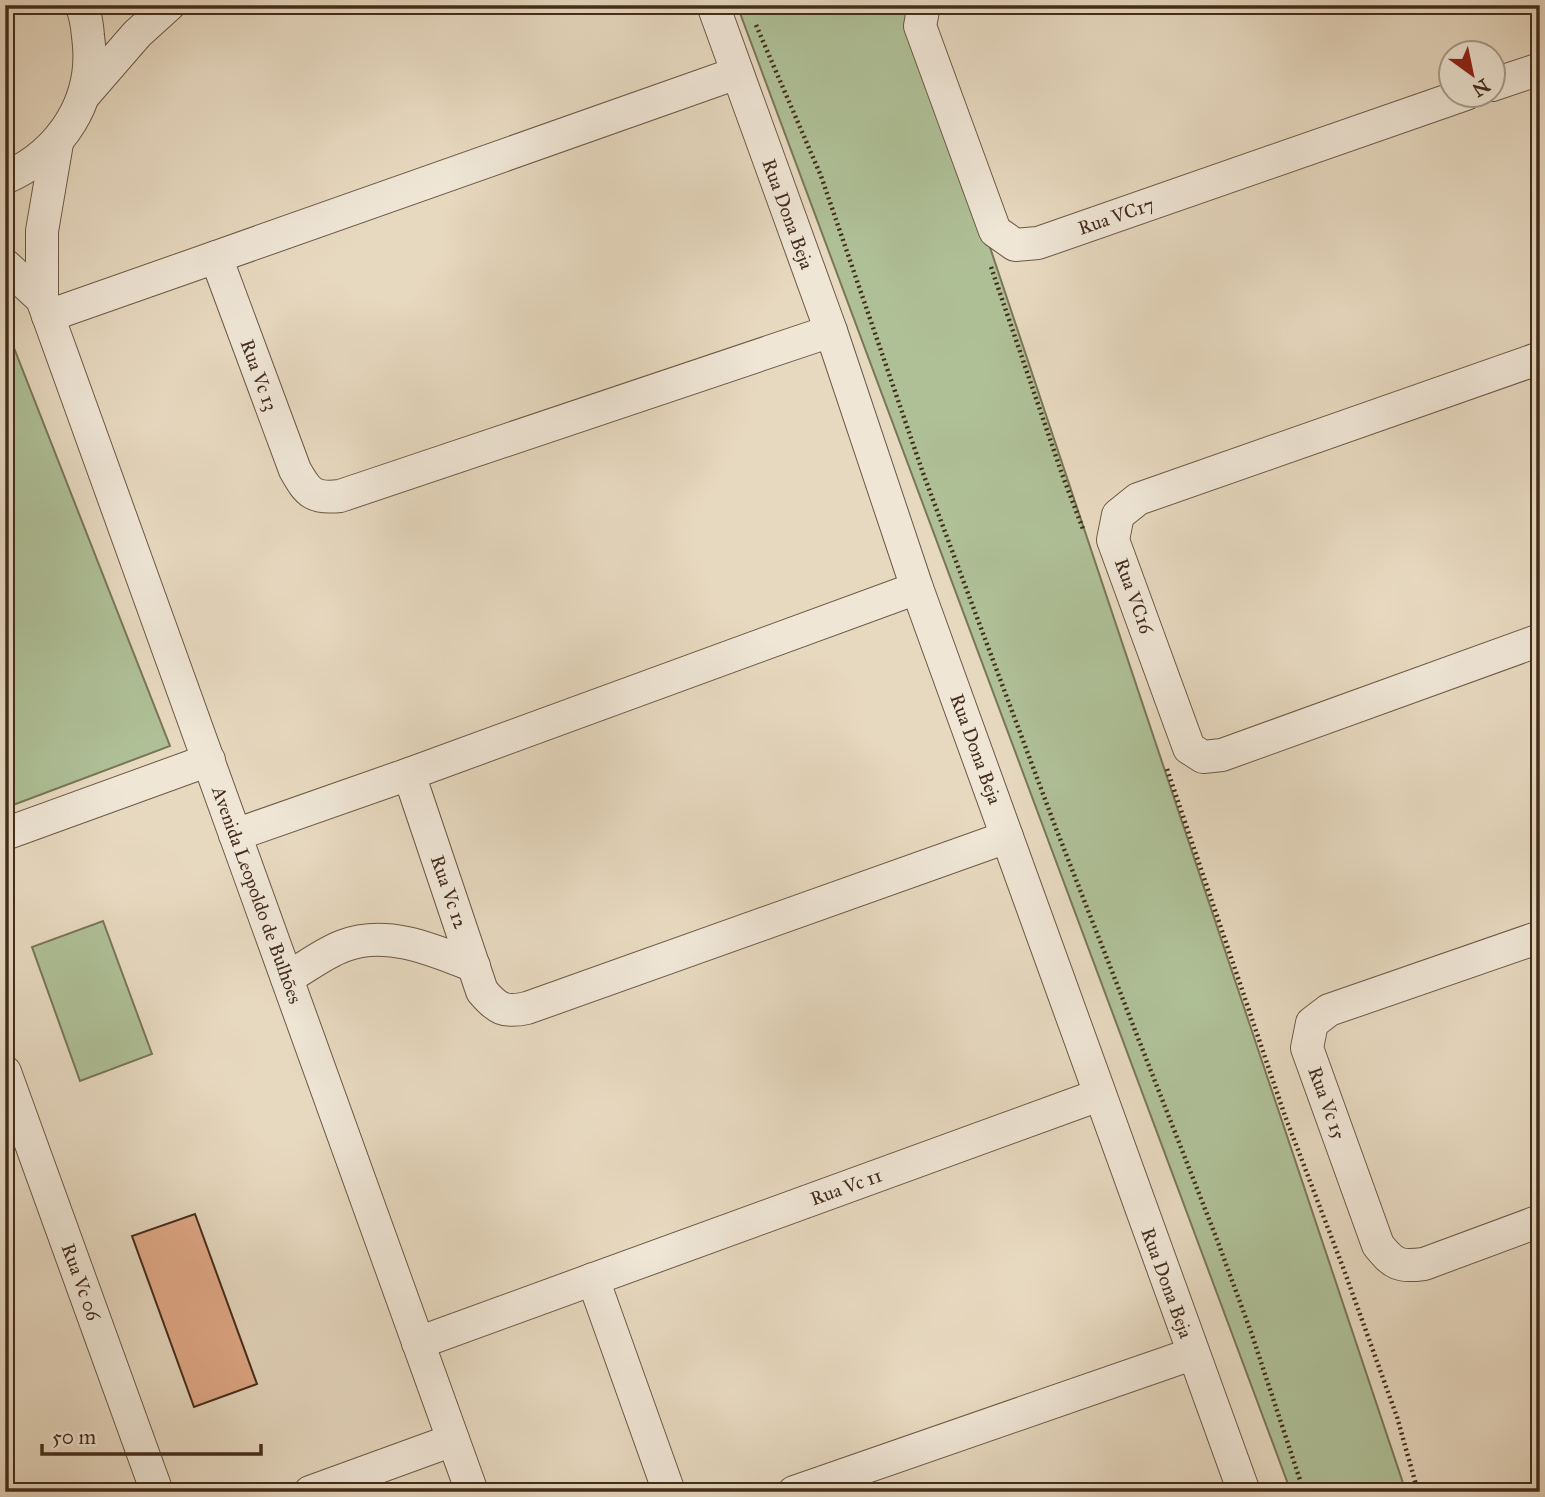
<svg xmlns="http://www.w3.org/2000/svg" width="1545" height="1497" font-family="'IM FELL Great Primer',serif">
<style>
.green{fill:#afc097;stroke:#7a765a;stroke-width:2}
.building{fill:#e2aa89;stroke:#442d1c;stroke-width:2}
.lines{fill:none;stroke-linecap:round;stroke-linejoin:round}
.minor-casing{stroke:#6d5845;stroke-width:34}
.path{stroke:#442d1c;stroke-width:4.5;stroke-dasharray:2 3.5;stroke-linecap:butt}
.minor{stroke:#efe6d6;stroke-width:32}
.labels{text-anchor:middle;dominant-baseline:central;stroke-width:7;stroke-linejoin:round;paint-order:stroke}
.street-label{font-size:19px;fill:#442d1c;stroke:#efe6d6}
</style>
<rect width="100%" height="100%" fill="#e7d9c0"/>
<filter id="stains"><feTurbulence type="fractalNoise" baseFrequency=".00286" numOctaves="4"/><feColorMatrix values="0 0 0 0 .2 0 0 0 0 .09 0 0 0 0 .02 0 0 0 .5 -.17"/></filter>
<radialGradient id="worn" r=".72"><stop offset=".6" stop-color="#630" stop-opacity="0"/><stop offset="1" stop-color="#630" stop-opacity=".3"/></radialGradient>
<g class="green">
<polygon points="737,5 909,5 1406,1492 1291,1492"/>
<polygon points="5,325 170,746 5,808"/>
<polygon points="103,921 152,1054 80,1081 32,947"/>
</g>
<polygon class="building" points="195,1214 257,1384 194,1407 132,1236"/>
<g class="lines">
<defs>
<g id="minor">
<polyline points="713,5 831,331 917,588 1244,1492"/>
<polyline points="924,5 920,26 995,231 1015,245 1038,243 1466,94"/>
<path d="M737 73 216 257 295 470C308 493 313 499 340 496L831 331"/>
<polyline points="1492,85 1540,69"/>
<polyline points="85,94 137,34 169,5"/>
<polyline points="57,143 42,231 42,299 472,1492"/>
<path d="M5 178C62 153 97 99 88 36 87 25 86 15 81 5"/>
<polyline points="5,265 42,299"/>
<polyline points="48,316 216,257"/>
<polyline points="1540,358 1138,499 1118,515 1113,540 1189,748 1203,757 1222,755 1540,640"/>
<path d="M917 588 409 774 482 991C497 1009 504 1013 527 1008L1007 837"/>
<polyline points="5,834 209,760"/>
<polyline points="235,835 409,774"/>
<path d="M1540 937 1329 1010 1312 1023 1307 1048 1378 1245C1394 1265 1399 1267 1424 1264L1540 1221"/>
<path d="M287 978C305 968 324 953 343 946 387 929 434 950 474 966"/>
<polyline points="5,1072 157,1492"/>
<polyline points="593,1279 669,1492"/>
<polyline points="418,1343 1099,1095"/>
<polyline points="310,1492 453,1440"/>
<polyline points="794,1492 1192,1354"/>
</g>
</defs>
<use href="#minor" class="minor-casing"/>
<g class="path">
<polyline points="756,25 821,176 923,473 1055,826 1216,1237 1251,1332 1304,1492"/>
<polyline points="991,267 1062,474 1083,529"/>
<polyline points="1167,769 1285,1116 1344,1270 1397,1417 1418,1492"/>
</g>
<use href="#minor" class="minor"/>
</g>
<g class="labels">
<g class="street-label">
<text transform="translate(788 214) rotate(70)">Rua Dona Beja</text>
<text transform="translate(1116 216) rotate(-19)">Rua VC17</text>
<text transform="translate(259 375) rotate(70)">Rua Vc 13</text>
<text transform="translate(1134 596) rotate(70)">Rua VC16</text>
<text transform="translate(976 749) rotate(70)">Rua Dona Beja</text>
<text transform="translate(449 892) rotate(71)">Rua Vc 12</text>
<text transform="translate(257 895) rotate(70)">Avenida Leopoldo de Bulhões</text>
<text transform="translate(1327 1103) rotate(70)">Rua Vc 15</text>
<text transform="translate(846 1187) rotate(-20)">Rua Vc 11</text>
<text transform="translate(81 1282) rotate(70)">Rua Vc 06</text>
<text transform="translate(1167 1283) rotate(70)">Rua Dona Beja</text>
</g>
</g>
<rect width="1545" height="1497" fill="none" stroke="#e7d9c0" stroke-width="28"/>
<rect x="7" y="7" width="1531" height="1483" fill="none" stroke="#442d1c" stroke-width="3.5"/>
<rect x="14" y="14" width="1517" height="1469" fill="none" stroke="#442d1c" stroke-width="2"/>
<g transform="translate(1472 74) rotate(147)"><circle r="33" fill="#efe6d6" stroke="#ab9c8c" stroke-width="2"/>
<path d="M0-5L12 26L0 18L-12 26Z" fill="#8f2418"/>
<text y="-10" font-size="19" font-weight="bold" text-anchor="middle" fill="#442d1c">N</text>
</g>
<path d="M42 1444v10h219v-10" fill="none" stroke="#442d1c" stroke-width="3.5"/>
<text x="52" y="1444" font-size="21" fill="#442d1c" stroke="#efe6d6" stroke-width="5" paint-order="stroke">50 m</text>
<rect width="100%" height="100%" filter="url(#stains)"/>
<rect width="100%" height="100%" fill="url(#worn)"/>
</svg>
